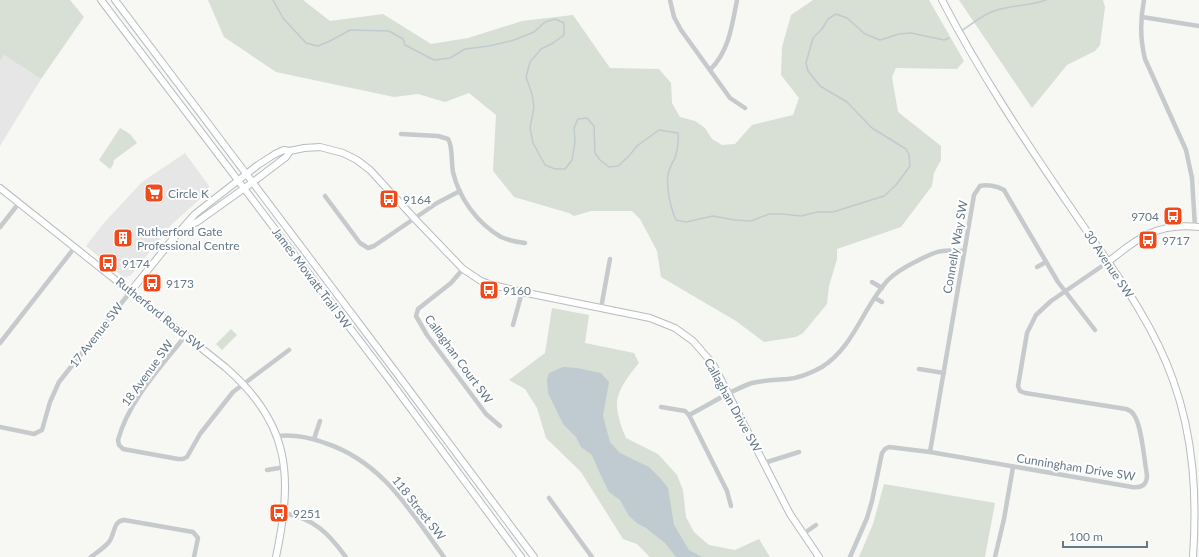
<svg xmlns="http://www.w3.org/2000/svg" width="1199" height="557" font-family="Lato,sans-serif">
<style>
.built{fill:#e5e6e5}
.green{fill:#d8dfd4}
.water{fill:#bfcbd0}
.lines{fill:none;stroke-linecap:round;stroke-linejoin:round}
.stream{stroke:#bfcbd0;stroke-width:1.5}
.secondary-casing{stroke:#b6bcc0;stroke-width:8}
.street{stroke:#c6cacd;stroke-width:4.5}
.secondary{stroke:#fff;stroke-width:6}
.labels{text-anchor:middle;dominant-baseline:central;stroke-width:4;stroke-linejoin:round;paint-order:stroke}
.poi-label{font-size:12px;fill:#647887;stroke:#fff;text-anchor:start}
.street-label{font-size:12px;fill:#647887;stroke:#fff}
</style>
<rect width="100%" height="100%" fill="#f7f7f4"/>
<g class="built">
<polygon points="4,55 41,79 0,146 0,61"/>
<polygon points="185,153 209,186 208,192 172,224 131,275 127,277 122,276 86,246 104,223 142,182"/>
</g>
<g class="green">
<polygon points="0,0 70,0 84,17 41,79 4,55 0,61"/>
<polygon points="208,0 303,0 330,21 383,14 431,44 468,38 522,21 573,15 610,68 659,69 671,83 672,103 680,117 695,121 705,128 712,139 722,145 735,144 752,125 793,115 799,98 781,75 782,47 791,15 813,0 929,0 964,61 957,69 896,68 892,77 898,112 941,146 941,160 934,173 932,186 901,227 837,249 837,259 829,286 827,304 803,333 796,337 764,342 736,321 661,277 657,251 640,219 632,211 591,211 574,216 569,213 514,197 493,171 496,115 469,93 445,102 418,94 394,97 276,72 224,37"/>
<polygon points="959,0 1103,0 1105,7 1100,45 1095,51 1067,65 1032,108"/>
<polygon points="120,128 130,134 137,143 114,160 113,165 110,169 99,160"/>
<path d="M552 308 589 315 585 343 634 353 639 363C630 374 617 390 617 404 617 416 622 428 626 438L658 454 677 475 683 490 686 517 694 532 709 545 735 550 759 539 770 557H650L637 544 623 539 581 472 546 438 537 408 525 389 509 380 545 353Z"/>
<polygon points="231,329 237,335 222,350 216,344"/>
<polygon points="884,484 995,503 985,557 859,557 873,524"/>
</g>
<polygon class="water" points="563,367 577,368 601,373 609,382 603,416 610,442 620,453 649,467 661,479 668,488 674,525 689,550 702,557 676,557 665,543 646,528 638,524 629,516 620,500 609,492 601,476 592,455 581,447 576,437 563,424 548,393 547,379 549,373"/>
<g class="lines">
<g class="stream">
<path d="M273 0 283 18 306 43 318 46 330 41 350 30 389 31 403 39 405 45 434 60 450 58 465 49 489 46 514 40 534 32 545 22 555 19 564 23V35L553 43 541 49 530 62 526 77 532 94 534 107 530 128 533 143 545 165 555 169H565L572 160 575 142 574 128 578 119 587 118 594 126 595 153 600 160 609 167 618 166 629 156 637 146 659 130 678 133C679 142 678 149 675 158 672 163 669 169 668 175 666 188 671 209 676 220L686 222 713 216 735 220 751 221 769 214H782L801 216 817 212H833L884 196 896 185 910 166 909 155 906 149 872 128 847 102 820 86 808 71 806 63 813 38 822 29 828 19 836 14 847 18 865 34 880 40 899 34 911 33 944 40 949 38"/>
<path d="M961 31C971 25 982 15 994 11 1011 5 1029 6 1046 0"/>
</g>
<defs>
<g id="secondary">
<polyline points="101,0 388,378 521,557"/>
<polyline points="115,0 395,371 534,557"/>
<path d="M942 0C980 73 1025 141 1071 208 1108 263 1151 317 1173 380 1194 438 1197 497 1193 557"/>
<path d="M0 188 225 367C291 424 293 476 276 557"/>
<polyline points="185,227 197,222 253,182 286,157 290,151"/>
<path d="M1108 262C1138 238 1158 222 1199 227"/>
<polyline points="131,291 172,240 195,214 258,165 275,154 284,150 290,151 304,148 320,147 343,153 357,160 370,170 415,219 463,269 481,281 489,284 522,292 650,318 675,328 693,341 713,364 790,514 819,557"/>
</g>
</defs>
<use href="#secondary" class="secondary-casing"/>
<g class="street">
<polyline points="670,0 674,17 681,30 730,98 745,108"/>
<path d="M1144 0C1140 20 1140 39 1145 59L1186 150 1192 178 1195 227"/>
<polyline points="1142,17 1199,26"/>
<path d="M710 70C729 51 732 26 737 0"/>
<path d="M401 134 438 136 448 139C453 146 451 162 453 172 459 198 477 223 501 237 508 240 517 242 525 243"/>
<polyline points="325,196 360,243 368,248 374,246 437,203 460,191"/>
<polyline points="0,227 19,203"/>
<polyline points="1037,267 1046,262"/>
<polyline points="463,269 451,283 418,309 416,316 427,335 486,414 500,426"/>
<polyline points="872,282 882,288"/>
<polyline points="875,298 882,302"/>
<polyline points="601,308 610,259"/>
<polyline points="513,325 522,292"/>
<path d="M186 335C161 367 129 400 118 440L119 445 123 449 178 459H183L187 457 200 434 233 392 289 350"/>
<polyline points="0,343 75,247"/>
<polyline points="919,369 944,373"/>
<polyline points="661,407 685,411 689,415 727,491 731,506"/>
<path d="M689 415C709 405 731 390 752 383 764 380 775 380 788 379 800 378 811 373 822 367 854 347 863 307 888 280 896 272 905 267 915 262 936 251 941 249 964 251"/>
<polyline points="0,427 34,434 42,430 50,402 59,382 131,291"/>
<path d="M277 436C294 434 309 437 325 443 383 462 410 511 444 557"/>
<polyline points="314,439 320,421"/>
<path d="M930 452 974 195 980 186C987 184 997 186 1004 190L1058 282 1095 330"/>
<polyline points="764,463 799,452"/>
<polyline points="267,470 285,467"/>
<polyline points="549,498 592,557"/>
<path d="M284 513C315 519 328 533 346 557"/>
<polyline points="803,534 816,525"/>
<path d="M91 557C96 553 104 548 109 542 115 534 113 521 124 520L193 532 198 538 194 557"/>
<path d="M850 557 867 518 872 501 882 453 885 449 889 447 930 452 1132 487C1142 488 1147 485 1147 475 1144 460 1142 426 1134 415 1132 411 1129 410 1126 409L1025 393 1020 391 1018 386 1027 333 1036 315 1051 301 1108 262"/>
<polyline points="995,557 1004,519 1013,467"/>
</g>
<use href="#secondary" class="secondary"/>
</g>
<defs>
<symbol id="supermarket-square" viewBox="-11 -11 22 22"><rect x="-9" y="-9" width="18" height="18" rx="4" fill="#f14a1a" stroke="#fff"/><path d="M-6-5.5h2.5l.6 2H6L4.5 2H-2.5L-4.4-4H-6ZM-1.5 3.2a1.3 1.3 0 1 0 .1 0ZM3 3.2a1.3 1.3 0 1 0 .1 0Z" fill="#fff"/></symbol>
<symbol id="bus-square" viewBox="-11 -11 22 22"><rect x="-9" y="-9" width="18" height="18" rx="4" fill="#f14a1a" stroke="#fff"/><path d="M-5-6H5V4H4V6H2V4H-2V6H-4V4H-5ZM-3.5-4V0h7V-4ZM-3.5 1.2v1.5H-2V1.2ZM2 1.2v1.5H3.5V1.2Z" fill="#fff"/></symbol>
<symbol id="building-square" viewBox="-11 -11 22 22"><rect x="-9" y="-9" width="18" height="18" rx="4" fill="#f14a1a" stroke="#fff"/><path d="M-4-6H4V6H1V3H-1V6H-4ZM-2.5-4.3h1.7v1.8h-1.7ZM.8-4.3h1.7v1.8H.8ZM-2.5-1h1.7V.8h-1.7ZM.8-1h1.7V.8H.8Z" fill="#fff"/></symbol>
</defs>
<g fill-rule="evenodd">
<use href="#supermarket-square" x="143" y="182" width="22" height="22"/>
<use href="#bus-square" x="378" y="188" width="22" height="22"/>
<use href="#bus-square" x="1162" y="205" width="22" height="22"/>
<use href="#building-square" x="112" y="227" width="22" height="22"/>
<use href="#bus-square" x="1137" y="229" width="22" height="22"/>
<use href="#bus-square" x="97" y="252" width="22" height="22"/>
<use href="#bus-square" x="141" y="272" width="22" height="22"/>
<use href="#bus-square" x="478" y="279" width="22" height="22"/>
<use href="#bus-square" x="268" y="502" width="22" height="22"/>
</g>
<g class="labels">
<g class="poi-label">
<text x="168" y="193">Circle K</text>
<text x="403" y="199">9164</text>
<text x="1159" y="216" text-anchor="end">9704</text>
<text x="137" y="231">Rutherford Gate<tspan x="137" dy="14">Professional Centre</tspan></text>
<text x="1162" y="240">9717</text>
<text x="122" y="263">9174</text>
<text x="166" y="283">9173</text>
<text x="503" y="290">9160</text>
<text x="293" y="513">9251</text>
</g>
<g class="street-label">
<text transform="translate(955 247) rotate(-80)">Connelly Way SW</text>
<text transform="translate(1109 264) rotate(56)">30 Avenue SW</text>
<text transform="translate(312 278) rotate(53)">James Mowatt Trail SW</text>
<text transform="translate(160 314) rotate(39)">Rutherford Road SW</text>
<text transform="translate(96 335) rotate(-52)">17 Avenue SW</text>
<text transform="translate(459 359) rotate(54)">Callaghan Court SW</text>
<text transform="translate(147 373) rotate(-54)">18 Avenue SW</text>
<text transform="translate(733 405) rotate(61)">Callaghan Drive SW</text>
<text transform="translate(1076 467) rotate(9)">Cunningham Drive SW</text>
<text transform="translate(419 508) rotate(52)">118 Street SW</text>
</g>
</g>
<path d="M1063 541v6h84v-6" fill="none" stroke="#647887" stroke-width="2"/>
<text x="1069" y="541" font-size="12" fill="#647887" stroke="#ffffff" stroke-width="3" paint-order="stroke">100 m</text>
</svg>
